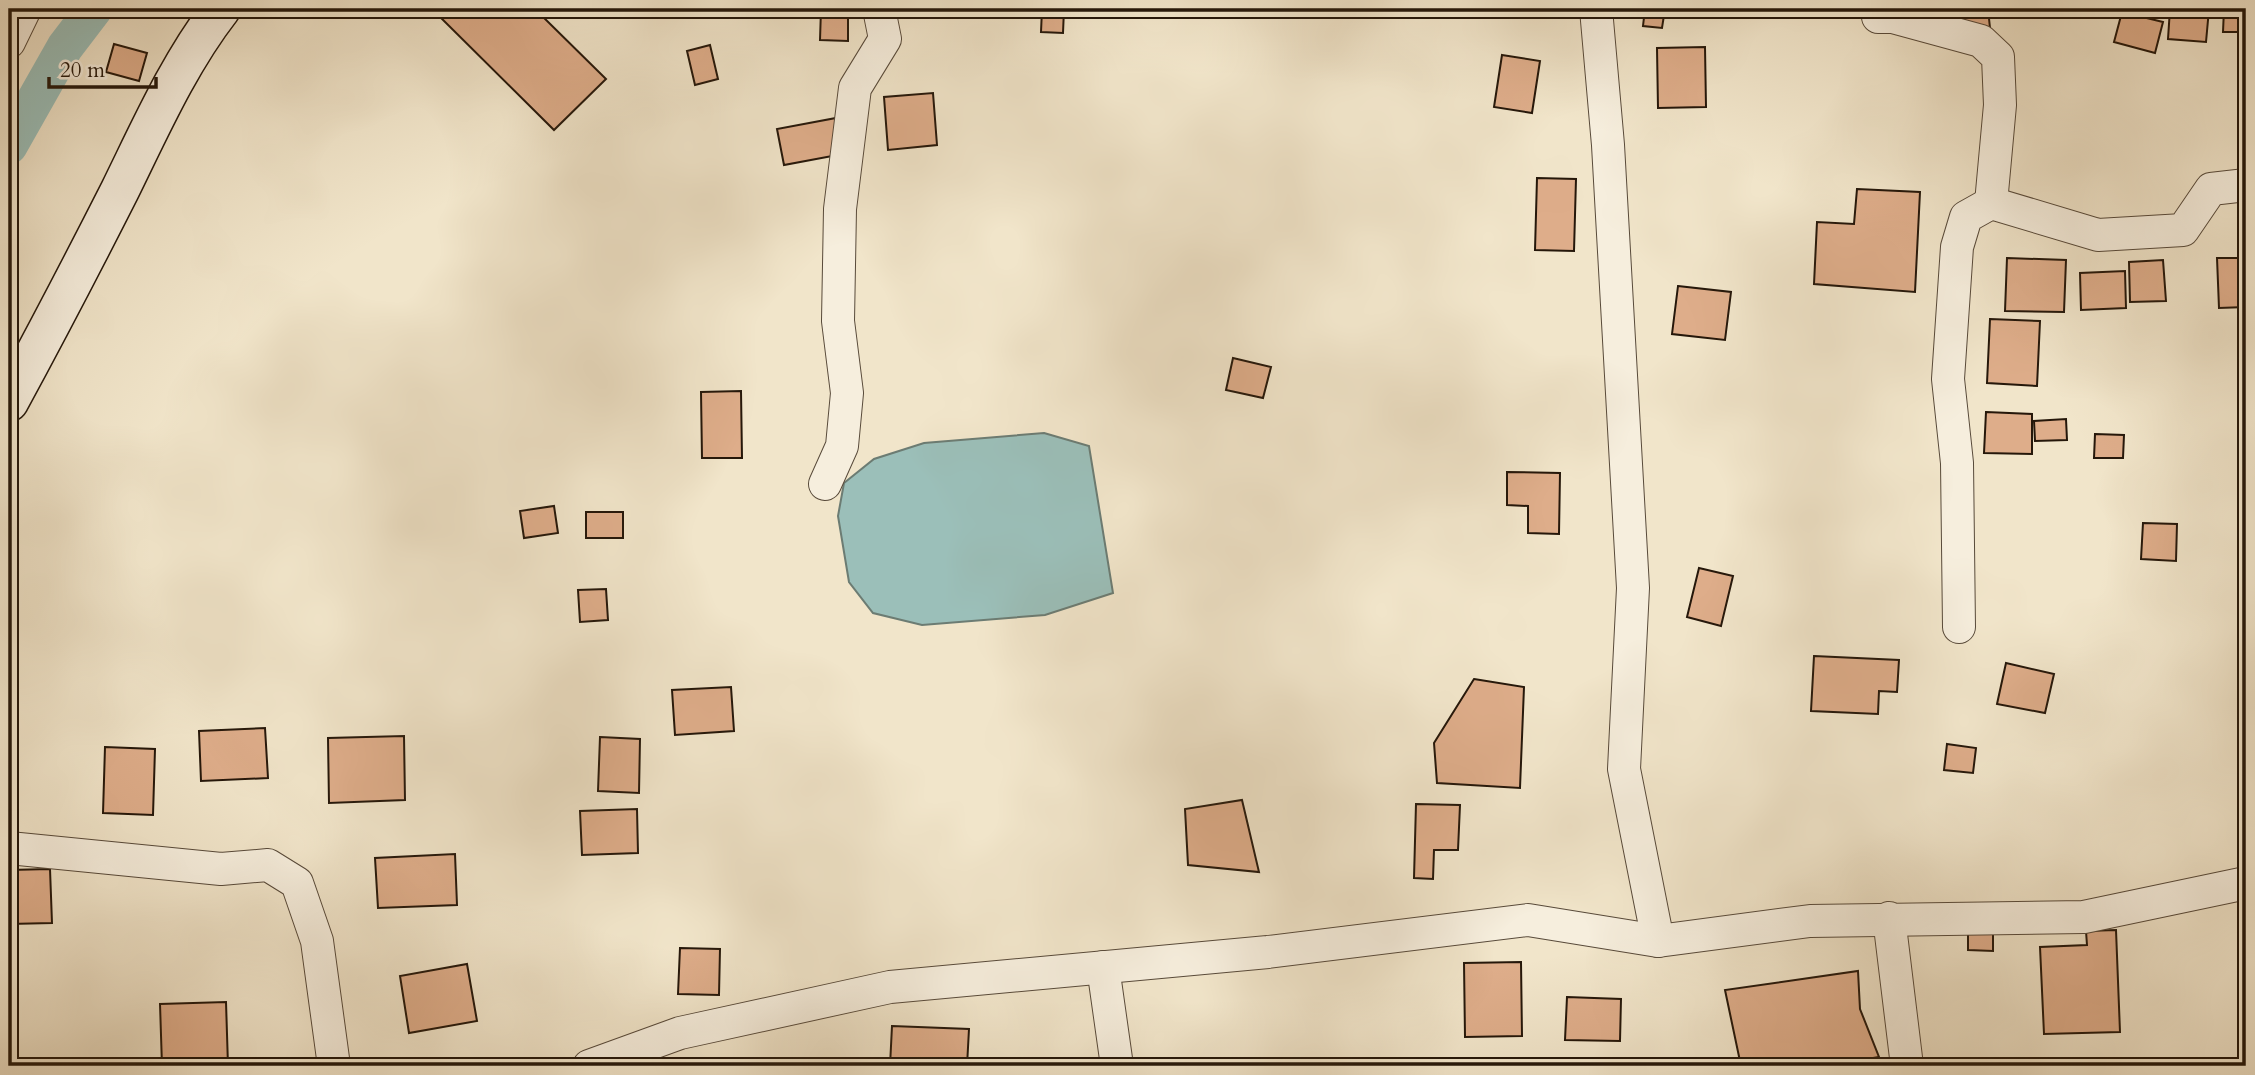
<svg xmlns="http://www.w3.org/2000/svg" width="2255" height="1075" font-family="Cardo,serif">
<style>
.water{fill:#9bbfb9;stroke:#6c7c73;stroke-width:2}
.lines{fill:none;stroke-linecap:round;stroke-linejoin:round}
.canal{stroke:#9bbfb9;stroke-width:37}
.building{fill:#dead8a;stroke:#25170a;stroke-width:2}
.minor-casing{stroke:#584a3a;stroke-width:34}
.secondary-casing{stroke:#25170a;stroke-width:41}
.minor{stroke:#f6eedd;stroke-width:32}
.secondary{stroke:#f6eedd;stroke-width:38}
</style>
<rect width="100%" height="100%" fill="#f1e5ca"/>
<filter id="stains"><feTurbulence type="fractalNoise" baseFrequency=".00286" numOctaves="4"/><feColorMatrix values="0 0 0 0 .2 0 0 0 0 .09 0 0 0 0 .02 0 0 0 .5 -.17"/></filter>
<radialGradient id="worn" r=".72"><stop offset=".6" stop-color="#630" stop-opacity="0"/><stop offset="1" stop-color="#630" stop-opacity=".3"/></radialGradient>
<polygon class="water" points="1044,433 1089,446 1113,593 1045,615 922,625 873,613 849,582 838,516 844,483 874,459 924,443"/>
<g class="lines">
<polyline class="canal" points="9,146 65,47 94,9"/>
</g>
<g class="building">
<polygon points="436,9 535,9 606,79 554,130 434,11"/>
<polygon points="821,9 848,9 848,41 820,40"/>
<polygon points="1042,9 1064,9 1063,33 1041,32"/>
<polygon points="1253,9 1317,9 1317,14 1253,16"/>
<polygon points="1645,9 1665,9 1662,28 1643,26"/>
<polygon points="1960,9 1988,9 1990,28 1961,30"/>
<polygon points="2170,9 2209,9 2206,42 2168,39"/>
<polygon points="2224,9 2244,9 2243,32 2223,32"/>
<polygon points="2122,12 2163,22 2155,53 2114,42"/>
<polygon points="114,44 147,53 139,81 106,72"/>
<polygon points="710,45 718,79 695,85 687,51"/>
<polygon points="1705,47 1706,107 1658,108 1657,48"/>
<polygon points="1502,55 1540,61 1532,113 1494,107"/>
<polygon points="933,93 937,145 888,150 884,97"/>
<polygon points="836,118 843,154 784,165 777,129"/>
<polygon points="1537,178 1576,179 1574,251 1535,250"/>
<polygon points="1857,189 1920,192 1915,292 1814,284 1817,222 1854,224"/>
<polygon points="2007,258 2066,260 2064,312 2005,311"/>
<polygon points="2217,258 2246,258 2246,307 2219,308"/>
<polygon points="2163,260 2166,301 2130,302 2129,262"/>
<polygon points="2125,271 2126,308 2081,310 2080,273"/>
<polygon points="1678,286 1731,292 1725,340 1672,334"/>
<polygon points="1990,319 2040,321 2037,386 1987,383"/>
<polygon points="1233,358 1271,367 1263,398 1226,390"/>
<polygon points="741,391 742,458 702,458 701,392"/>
<polygon points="1986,412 2032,414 2032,454 1984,453"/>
<polygon points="2066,419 2067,440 2035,441 2034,421"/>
<polygon points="2095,434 2124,435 2123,458 2094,458"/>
<polygon points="1507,472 1560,473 1559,534 1528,533 1528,506 1507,505"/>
<polygon points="554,506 558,533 524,538 520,511"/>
<rect x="586" y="512" width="37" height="26"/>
<polygon points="2143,523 2177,524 2176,561 2141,559"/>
<polygon points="1699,568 1733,576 1721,626 1687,617"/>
<polygon points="606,589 608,620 580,622 578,590"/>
<polygon points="1814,656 1899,660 1897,692 1879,691 1878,714 1811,711"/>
<polygon points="2006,663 2054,674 2045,713 1997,704"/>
<polygon points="1474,679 1524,687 1520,788 1437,783 1434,743"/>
<polygon points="731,687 734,731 675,735 672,690"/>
<polygon points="265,728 268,778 201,781 199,731"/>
<polygon points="404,736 405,800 329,803 328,738"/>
<polygon points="600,737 640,739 639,793 598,791"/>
<polygon points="1947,744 1976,748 1973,773 1944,770"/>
<polygon points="105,747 155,749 153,815 103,813"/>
<polygon points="1242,800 1259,872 1188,865 1185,809"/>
<polygon points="1416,804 1460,805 1458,850 1434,850 1433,879 1414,878"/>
<polygon points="637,809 638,853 582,855 580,811"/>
<polygon points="455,854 457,905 378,908 375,858"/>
<polygon points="50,869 52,923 9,924 9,870"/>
<polygon points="1968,928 1993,929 1993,951 1968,950"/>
<polygon points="2116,930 2120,1032 2044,1034 2040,947 2087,945 2086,931"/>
<polygon points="680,948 720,949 719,995 678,994"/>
<polygon points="1521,962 1522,1036 1465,1037 1464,963"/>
<polygon points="467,964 477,1021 409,1033 400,976"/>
<polygon points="1858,971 1860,1009 1879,1057 1825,1066 1741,1066 1725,990"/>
<polygon points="1567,997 1621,999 1620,1041 1565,1040"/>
<polygon points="226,1002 228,1066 162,1066 160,1004"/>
<polygon points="892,1026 969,1029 967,1066 890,1066"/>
</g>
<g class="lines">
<defs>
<g id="minor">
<polyline points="1596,9 1608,145 1633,588 1624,769 1658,941"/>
<polyline points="1878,9 1878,17 1893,17 1981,41 1998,57 2000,105 1991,203"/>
<polyline points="9,42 25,9"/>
<polyline points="825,484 842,446 847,393 838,321 840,209 855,88 885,39 879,9"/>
<polyline points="1959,627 1957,463 1948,379 1957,247 1966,217 1991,203 2098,235 2183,230 2211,189 2246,185"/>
<polyline points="9,848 221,869 268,865 297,883 317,941 334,1066"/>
<polyline points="1889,918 1907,1066"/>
<polyline points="1103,967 1117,1066"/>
<polyline points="589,1066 680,1033 890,987 1268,952 1528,920 1658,941 1810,921 2084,917 2246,883"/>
</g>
<path id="secondary" d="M9 402C47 332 84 261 120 190 150 129 179 63 221 9"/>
</defs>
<use href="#minor" class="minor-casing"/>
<use href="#secondary" class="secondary-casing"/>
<use href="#minor" class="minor"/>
<use href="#secondary" class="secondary"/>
</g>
<rect width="2255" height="1075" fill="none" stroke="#f1e5ca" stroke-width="35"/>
<rect x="10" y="10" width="2234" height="1054" fill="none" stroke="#25170a" stroke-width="3.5"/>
<rect x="18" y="18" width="2220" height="1040" fill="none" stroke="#25170a" stroke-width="2"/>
<path d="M49 77v10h107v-10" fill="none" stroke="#25170a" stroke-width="3.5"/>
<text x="60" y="77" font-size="21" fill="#25170a" stroke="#f6eedd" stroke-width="5" paint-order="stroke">20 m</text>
<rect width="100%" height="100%" filter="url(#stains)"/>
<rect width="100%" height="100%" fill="url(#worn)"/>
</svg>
